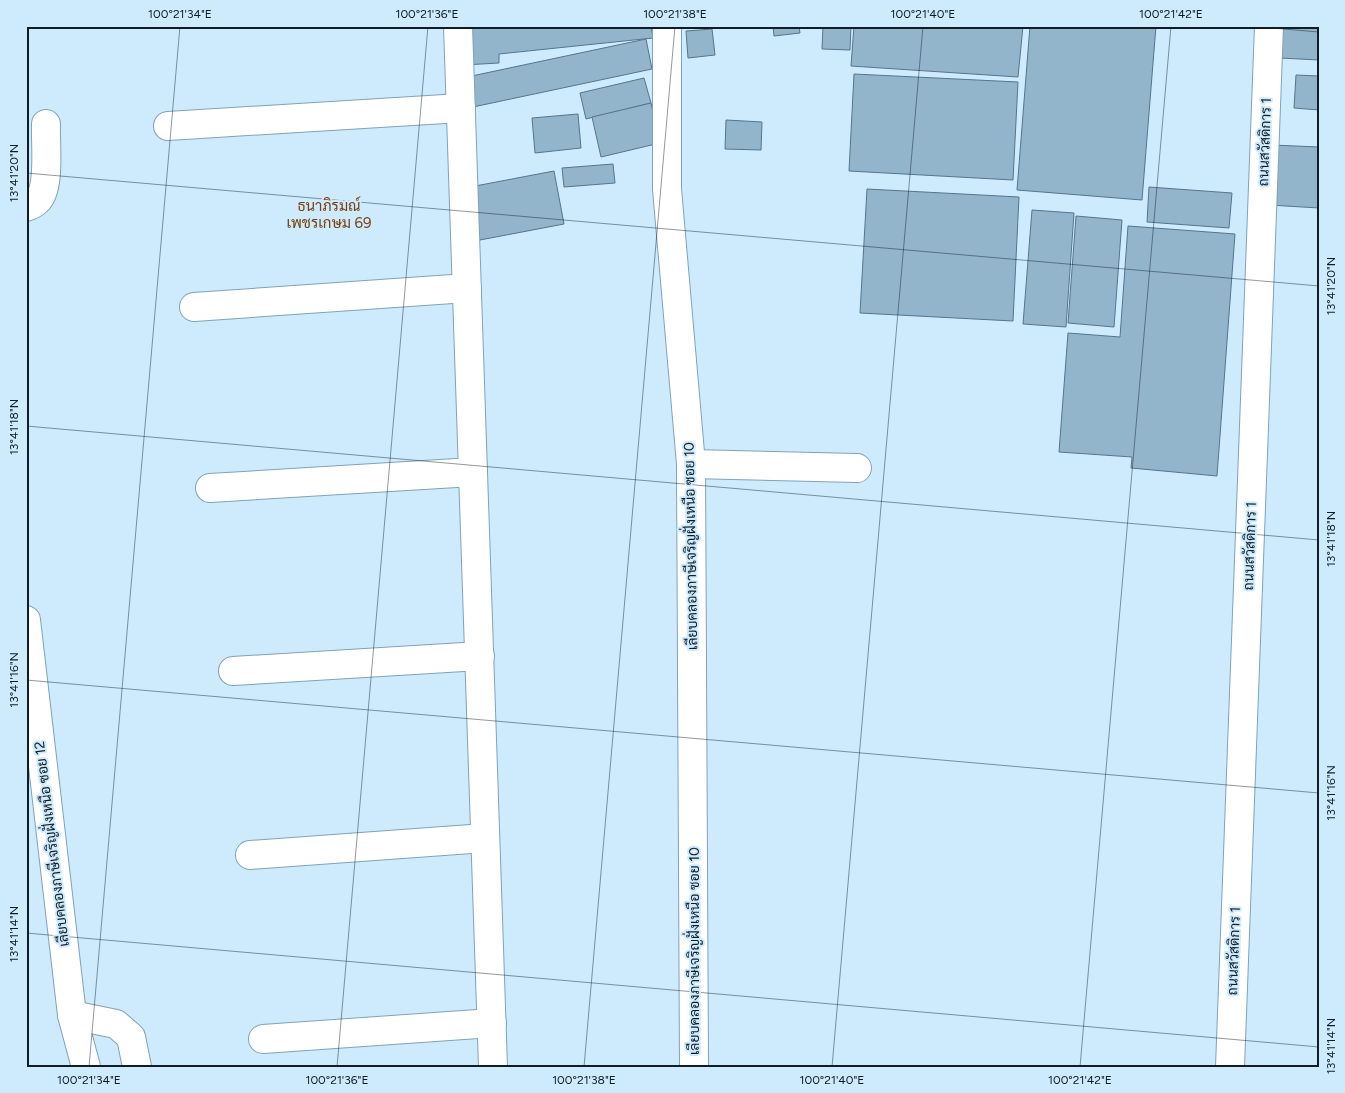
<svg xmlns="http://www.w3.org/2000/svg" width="1345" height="1093" font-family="Figtree,Sarabun,sans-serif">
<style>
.building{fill:#93b5cc;stroke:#54758a}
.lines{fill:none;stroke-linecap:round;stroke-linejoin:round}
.minor-casing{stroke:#80a2b8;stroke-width:30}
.minor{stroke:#fff;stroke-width:28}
.ticks{fill:none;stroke:#101d26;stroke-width:1;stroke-opacity:0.45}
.labels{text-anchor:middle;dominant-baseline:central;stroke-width:4;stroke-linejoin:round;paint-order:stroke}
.street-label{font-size:14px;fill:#101d26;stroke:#ceebfe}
.neighbourhood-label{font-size:15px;fill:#7a410c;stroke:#ceebfe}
.neatline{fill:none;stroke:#101d26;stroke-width:2}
.ticks-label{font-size:12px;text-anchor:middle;fill:#101d26}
</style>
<rect width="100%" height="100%" fill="#ceebfe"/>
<g class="building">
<polygon points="463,26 651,26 653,38 499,54 499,63 464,65"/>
<polygon points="773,26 799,26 800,33 774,36"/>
<polygon points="823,26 851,26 850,50 822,49"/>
<polygon points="854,26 1023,26 1018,77 851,66"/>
<polygon points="1030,26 1156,26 1142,200 1017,190"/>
<polygon points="1282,26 1319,26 1319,60 1280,58"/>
<polygon points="712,29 715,55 688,58 686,31"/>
<polygon points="646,39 652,69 473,107 467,77"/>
<polygon points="854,74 1018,82 1013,180 849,171"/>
<polygon points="1296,75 1319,76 1319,110 1294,108"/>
<polygon points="644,78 651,103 586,119 580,93"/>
<polygon points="651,103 660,143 601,157 592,117"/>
<polygon points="578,114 581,148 535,153 532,118"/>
<polygon points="726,120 762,122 761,150 725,149"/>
<polygon points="1272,145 1319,147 1319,208 1269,205"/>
<polygon points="613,164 615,183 564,187 562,168"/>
<polygon points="554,171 564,224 480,240 470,187"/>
<polygon points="1149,187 1232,193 1229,228 1147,222"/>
<polygon points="867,189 1019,197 1013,321 860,313"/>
<polygon points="1032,210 1074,213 1066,327 1023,324"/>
<polygon points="1076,216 1122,220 1114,327 1068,323"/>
<polygon points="1128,226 1235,234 1217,476 1131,468 1132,457 1059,452 1068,333 1120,337"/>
</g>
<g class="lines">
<defs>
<g id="minor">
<polyline points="458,26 493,1067"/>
<polyline points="667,26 667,189 691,464 694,1067"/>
<polyline points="168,126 461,108"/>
<path d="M26 207C29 206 34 204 37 201 51 188 45 143 46 124"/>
<polyline points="194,307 467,288"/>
<polyline points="691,464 857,468"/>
<polyline points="210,488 473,472"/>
<polyline points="26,620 72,1015 86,1067"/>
<polyline points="233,671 480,656"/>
<polyline points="250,855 485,838"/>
<polyline points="72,1015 116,1024 131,1037 137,1067"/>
<polyline points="263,1039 492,1023"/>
<polyline points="1230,1067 1269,26"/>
</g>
</defs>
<use href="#minor" class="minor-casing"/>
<use href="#minor" class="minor"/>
</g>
<path class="ticks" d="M1248 26 1319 32M26 173 1319 286M26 426 1319 540M26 680 1319 793M26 933 1319 1047M89 1067 180 26M337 1067 428 26M584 1067 675 26M832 1067 923 26M1080 1067 1171 26"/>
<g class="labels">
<g class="street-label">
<text transform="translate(1265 142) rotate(-88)">ถนนสวัสดิการ 1</text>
<text transform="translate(691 546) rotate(-91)">เลียบคลองภาษีเจริญฝั่งเหนือ ซอย 10</text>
<text transform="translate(1250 546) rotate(-88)">ถนนสวัสดิการ 1</text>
<text transform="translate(52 844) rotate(-97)">เลียบคลองภาษีเจริญฝั่งเหนือ ซอย 12</text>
<text transform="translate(694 951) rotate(-90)">เลียบคลองภาษีเจริญฝั่งเหนือ ซอย 10</text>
<text transform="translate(1234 951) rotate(-88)">ถนนสวัสดิการ 1</text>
</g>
<g class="neighbourhood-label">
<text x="329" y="206">ธนาภิรมณ์<tspan x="329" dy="17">เพชรเกษม 69</tspan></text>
</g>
</g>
<rect width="1345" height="1093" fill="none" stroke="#ceebfe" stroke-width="55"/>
<rect x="28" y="28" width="1290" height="1038" class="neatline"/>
<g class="ticks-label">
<text x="180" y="18">100°21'34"E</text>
<text x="427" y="18">100°21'36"E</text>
<text x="675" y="18">100°21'38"E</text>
<text x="923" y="18">100°21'40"E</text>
<text x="1171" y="18">100°21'42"E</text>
<text transform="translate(14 173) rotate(-90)" y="4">13°41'20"N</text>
<text transform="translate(1331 286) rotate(-90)" y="4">13°41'20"N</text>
<text transform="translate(14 427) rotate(-90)" y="4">13°41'18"N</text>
<text transform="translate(1331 539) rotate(-90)" y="4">13°41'18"N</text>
<text transform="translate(14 680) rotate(-90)" y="4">13°41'16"N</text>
<text transform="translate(1331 793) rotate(-90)" y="4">13°41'16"N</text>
<text transform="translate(14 934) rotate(-90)" y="4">13°41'14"N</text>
<text transform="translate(1331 1046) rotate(-90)" y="4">13°41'14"N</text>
<text x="89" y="1084">100°21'34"E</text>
<text x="337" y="1084">100°21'36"E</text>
<text x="584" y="1084">100°21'38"E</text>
<text x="832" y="1084">100°21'40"E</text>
<text x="1080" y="1084">100°21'42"E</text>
</g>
</svg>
